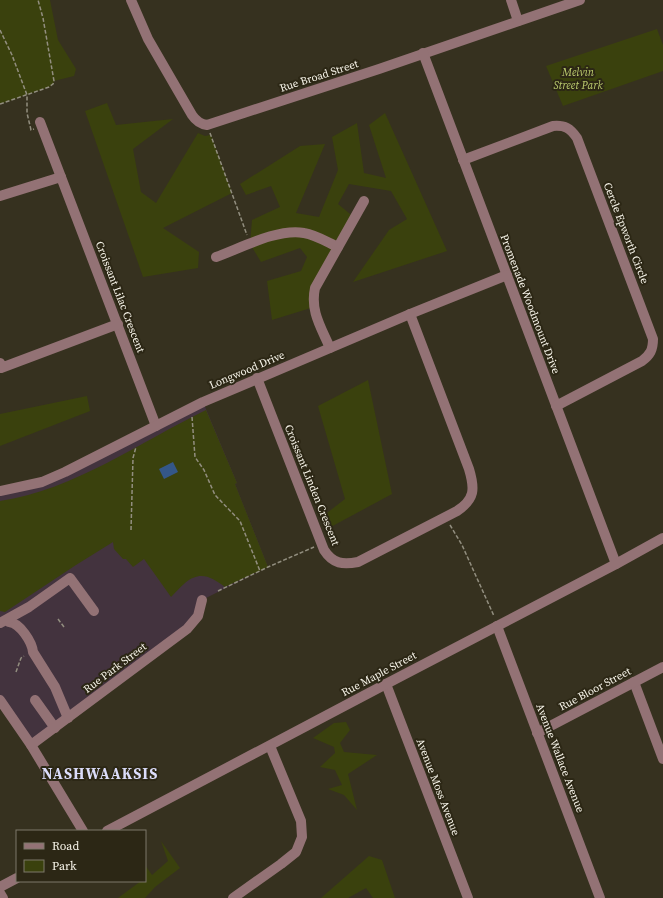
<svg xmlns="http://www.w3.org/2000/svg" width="663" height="898" font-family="'Source Serif 4',serif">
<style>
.education{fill:#43333e}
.green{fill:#3a410d}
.water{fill:#345788}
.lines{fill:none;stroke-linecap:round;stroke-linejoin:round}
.path{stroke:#928e7f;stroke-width:1.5;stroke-dasharray:4 2;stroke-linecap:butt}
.minor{stroke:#937275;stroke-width:10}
.labels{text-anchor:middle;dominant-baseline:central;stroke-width:4;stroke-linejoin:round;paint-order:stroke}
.park-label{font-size:11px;font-style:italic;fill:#bdcd6f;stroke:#2c2715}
.street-label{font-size:11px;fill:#f7f4e9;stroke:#2c2715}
.district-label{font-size:15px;font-weight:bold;letter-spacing:1px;fill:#dbdcfa;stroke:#2c2715}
</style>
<rect width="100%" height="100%" fill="#36311f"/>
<polygon class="education" points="203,402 237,483 235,484 268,567 202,600 198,616 31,745 0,700 0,491 42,482"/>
<g class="green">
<polygon points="0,0 50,0 58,40 76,69 74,76 54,81 53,84 49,87 0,104"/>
<polygon points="657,29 663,45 663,71 563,106 546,66"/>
<polygon points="107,103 116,125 173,119 133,149 141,192 156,203 198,133 205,136 211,135 232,193 163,228 199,252 198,268 143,277 85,111"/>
<polygon points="385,113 447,251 353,282 389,230 407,219 391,191 349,184 338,204 355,218 315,288 314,307 272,320 267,281 301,271 307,257 300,248 261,262 250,244 252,220 280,207 271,186 246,195 240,184 300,146 325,144 296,213 319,217 338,170 332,137 357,123 364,173 386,178 369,125"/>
<polygon points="368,380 392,494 327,529 323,516 345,499 318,406"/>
<polygon points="87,396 90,411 0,446 0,414"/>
<path d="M206 410 237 483 235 484 268 567 225 587C212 577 200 570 185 583 180 587 176 592 171 597L144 559 133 567 126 559H123L114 549 113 542 76 565 5 612 0 611V501C74 490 140 442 206 410Z"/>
<polygon points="346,722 350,730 340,743 344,752 377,755 348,774 357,810 344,795 328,789 342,785 335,770 320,767 335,753 334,747 313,738 334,723"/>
<polygon points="161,841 180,868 155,887 145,898 118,898 141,881 145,881 145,865 152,875 168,861"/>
<polygon points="369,856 382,860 395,898 373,898 366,888 348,898 321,898"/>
</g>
<polygon class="water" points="173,462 178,472 164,479 159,469"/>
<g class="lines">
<g class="path">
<polyline points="0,30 12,55 27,95 27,113 31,130 34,129"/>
<polyline points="0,104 49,87 53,84 54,81 43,18 38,0"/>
<polyline points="210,133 247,235"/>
<polyline points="192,417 195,457 204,470 215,495 240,521 260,571"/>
<polyline points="450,525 462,545 494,616"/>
<polyline points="131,530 133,458 136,447"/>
<polyline points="218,591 268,567 314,547"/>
<polyline points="58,619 64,627"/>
<polyline points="16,672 21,658 24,656"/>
</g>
<g class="minor">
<path d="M131 0 148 39 192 115C196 121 200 124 207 125L379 69 580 0"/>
<polyline points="511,0 518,21"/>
<polyline points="423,53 616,564"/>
<polyline points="40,122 156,426"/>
<path d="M463 160 553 126C565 125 570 128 577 138L653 339C653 350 650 355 642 361L556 406"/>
<polyline points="0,196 61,177"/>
<path d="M216 257C241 248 278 228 304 233 316 235 327 242 338 247"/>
<path d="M330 348C321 327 310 311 315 288L364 201"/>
<polyline points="0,363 1,368 118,324"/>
<path d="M257 378 324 550C333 564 343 565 358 562L457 511C475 499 475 489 469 469L410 314"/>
<polyline points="0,491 42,482 65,472 203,402 410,314 507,275"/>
<path d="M9 622C20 623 32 642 33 652L55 687 68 718"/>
<polyline points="0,623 29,607 70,578 94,611"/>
<polyline points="497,626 600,898"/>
<polyline points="634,682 663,759"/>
<polyline points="386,684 468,898"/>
<polyline points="0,700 31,745 83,831"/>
<polyline points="35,700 55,728"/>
<polyline points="537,733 663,667"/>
<polyline points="31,745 187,629 198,616 202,600"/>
<polyline points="107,831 386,684 616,564 663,538"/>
<polyline points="0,887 17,878"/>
<polyline points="0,893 3,898"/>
<polyline points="233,898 281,864 296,852 302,837 301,821 270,746"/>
</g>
</g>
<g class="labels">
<g class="park-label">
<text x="578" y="72">Melvin<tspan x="578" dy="13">Street Park</tspan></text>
</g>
<g class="street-label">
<text transform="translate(319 76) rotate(-18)">Rue Broad Street</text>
<text transform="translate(626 233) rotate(69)">Cercle Epworth Circle</text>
<text transform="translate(120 297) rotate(69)">Croissant Lilac Crescent</text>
<text transform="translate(530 304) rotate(69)">Promenade Woodmount Drive</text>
<text transform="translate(247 370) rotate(-23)">Longwood Drive</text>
<text transform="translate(312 485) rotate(68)">Croissant Linden Crescent</text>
<text transform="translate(115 668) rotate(-37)">Rue Park Street</text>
<text transform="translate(379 674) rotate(-28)">Rue Maple Street</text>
<text transform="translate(595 689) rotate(-28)">Rue Bloor Street</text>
<text transform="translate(560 758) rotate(69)">Avenue Wallace Avenue</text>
<text transform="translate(438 787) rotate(69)">Avenue Moss Avenue</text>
</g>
<g class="district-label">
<text x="100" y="773">NASHWAAKSIS</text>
</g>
</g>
<rect x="16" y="830" width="130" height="52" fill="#2c2715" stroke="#7d796a"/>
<rect x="24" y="843" width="20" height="6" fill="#937275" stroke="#7d796a"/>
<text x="52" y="850" font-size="12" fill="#f7f4e9">Road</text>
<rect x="24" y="860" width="20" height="12" fill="#3a410d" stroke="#7d796a"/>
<text x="52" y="870" font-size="12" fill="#f7f4e9">Park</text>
</svg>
